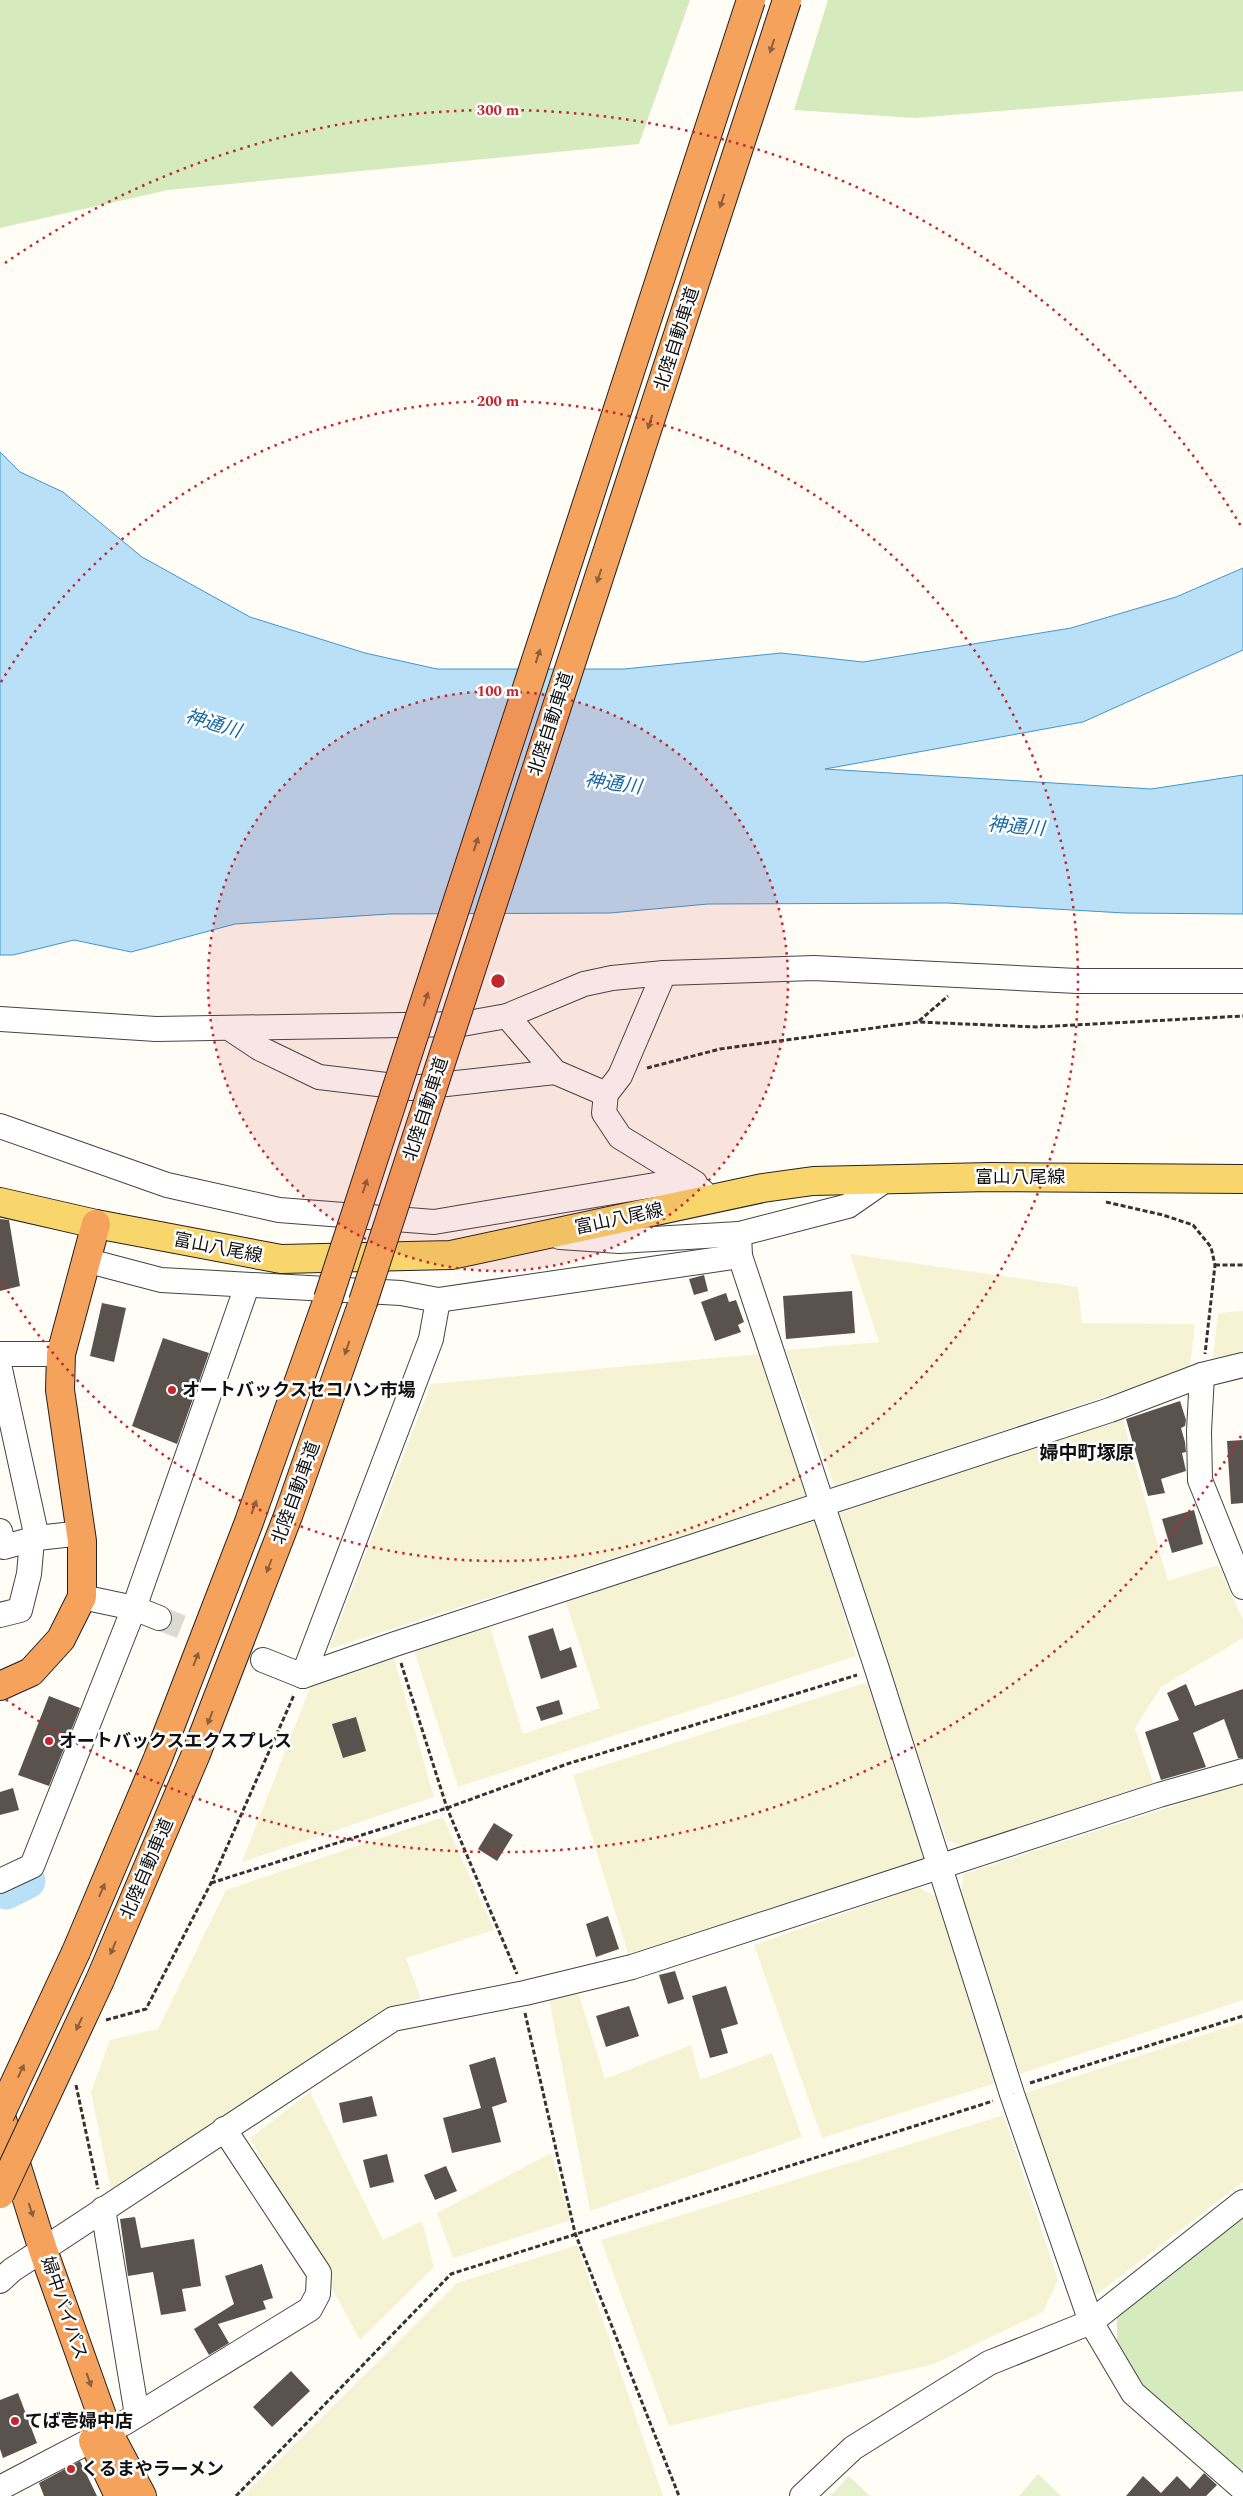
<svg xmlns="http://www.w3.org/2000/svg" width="1243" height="2496" font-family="Spectral,'Noto Sans JP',serif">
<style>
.farmland{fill:#f6f3d4}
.green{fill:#d5ebbd}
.pitch{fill:#e6f2cf}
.water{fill:#b9e0f7;stroke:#3f96cf}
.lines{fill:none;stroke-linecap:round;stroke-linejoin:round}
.river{stroke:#b9e0f7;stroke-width:35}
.building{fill:#5a524d}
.minor-tunnel{stroke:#dbdad3;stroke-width:24;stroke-dasharray:24 12;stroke-linecap:butt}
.minor-casing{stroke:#444;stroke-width:26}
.major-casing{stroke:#222;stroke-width:30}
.highway-casing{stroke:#222;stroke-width:30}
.path{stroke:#333;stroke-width:3;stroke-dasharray:5 2.5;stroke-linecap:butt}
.minor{stroke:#fff;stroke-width:24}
.major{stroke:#f9d66b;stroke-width:28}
.highway{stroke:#f5a25d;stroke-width:28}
.highway-bridge-casing{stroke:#222;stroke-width:30;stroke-linecap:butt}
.highway-bridge{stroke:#f5a25d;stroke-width:28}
.oneway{fill:#8e613b}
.ring{fill:none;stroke:#c4262e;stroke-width:2.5;stroke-dasharray:2.5 5}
.poi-dot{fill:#c4262e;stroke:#fff;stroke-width:2}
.labels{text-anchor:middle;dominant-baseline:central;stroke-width:5;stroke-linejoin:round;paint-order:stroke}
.street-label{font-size:18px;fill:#111;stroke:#fff}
.poi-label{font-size:18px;font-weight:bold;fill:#111;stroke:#fff;text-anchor:start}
.water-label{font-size:19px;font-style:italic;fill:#1768a6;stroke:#fff}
.neighbourhood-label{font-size:19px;font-weight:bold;fill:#111;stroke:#fff}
.centre{fill:#c4262e;stroke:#fff;stroke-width:2.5}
.ring-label{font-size:15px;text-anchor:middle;font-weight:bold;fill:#c4262e;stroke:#fff;stroke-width:5;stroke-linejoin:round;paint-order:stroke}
</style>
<rect width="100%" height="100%" fill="#fffdf5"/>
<g class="farmland">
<polygon points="850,1254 1078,1287 1082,1323 1195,1324 1190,1368 835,1487 786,1350 879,1342"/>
<polygon points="1243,1311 1243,1356 1213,1358 1218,1313"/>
<polygon points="759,1354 812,1494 329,1649 431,1384"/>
<polygon points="1122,1417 1168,1581 1218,1565 1243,1620 1243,1638 1161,1687 1135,1728 1155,1788 967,1848 947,1840 837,1514"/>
<polygon points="816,1517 856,1656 458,1787 413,1647 489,1624 523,1734 600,1708 564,1596"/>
<polygon points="393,1655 434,1797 242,1862 313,1680"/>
<polygon points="868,1682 925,1856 919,1866 629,1957 573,1775"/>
<polygon points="1243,1783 1243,2000 1020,2074 961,1896 964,1874"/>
<polygon points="443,1817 494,1930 406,1958 421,1998 399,2004 111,2190 91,2092 110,2040 158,2029 226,1890"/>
<polygon points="918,1887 938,1898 999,2082 822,2138 754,1945"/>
<polygon points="578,1991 605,2079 691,2045 700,2080 772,2053 802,2137 590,2211 549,1999"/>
<polygon points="1243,2022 1243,2182 1092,2298 1025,2093"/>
<polygon points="310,2092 383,2240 422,2221 434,2267 360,2340 250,2138"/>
<polygon points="1004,2115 1058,2280 1043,2312 934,2364 669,2426 601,2240"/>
<polygon points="551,2153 571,2220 453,2258 437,2213"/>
<polygon points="577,2245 663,2496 243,2496 457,2283"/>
</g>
<g class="green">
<polygon points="0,0 690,0 639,144 168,190 0,228"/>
<polygon points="828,0 1243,0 1243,91 915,118 794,110"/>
<polygon points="1243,2217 1243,2476 1143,2385 1117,2345 1117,2317"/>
</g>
<g class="pitch">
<polygon points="1038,2474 1061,2496 1019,2496"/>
<polygon points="849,2476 870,2496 830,2496"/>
</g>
<polygon class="water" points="0,452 20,472 63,492 142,557 250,617 365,653 437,669 624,669 781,653 863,662 1071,628 1176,597 1243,568 1243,650 1083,722 825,769 1151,789 1243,775 1243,914 1125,913 947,903 708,904 610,913 389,914 235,924 131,952 74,940 13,955 0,955"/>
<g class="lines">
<polyline class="river" points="6,1892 28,1881"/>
</g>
<g class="building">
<polygon points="0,1219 9,1220 20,1286 0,1291"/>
<polygon points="704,1275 708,1291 694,1295 689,1279"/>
<polygon points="852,1291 855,1333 786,1339 783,1296"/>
<polygon points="726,1293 729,1302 736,1300 744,1322 738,1325 741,1332 715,1341 701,1302"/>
<polygon points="102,1303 126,1308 114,1362 90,1356"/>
<polygon points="163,1338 209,1353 177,1444 132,1426"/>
<polygon points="1180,1401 1186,1420 1185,1426 1181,1428 1185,1442 1186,1452 1182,1453 1186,1471 1161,1479 1165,1493 1148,1496 1126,1419"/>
<polygon points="1243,1440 1243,1503 1231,1504 1227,1441"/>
<polygon points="1194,1510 1203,1544 1172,1553 1162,1519"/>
<polygon points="553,1628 560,1651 571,1647 577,1667 541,1679 528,1636"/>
<polygon points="1186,1684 1195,1706 1243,1689 1243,1758 1238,1758 1224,1719 1193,1733 1206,1767 1161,1780 1145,1732 1179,1720 1167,1693"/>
<polygon points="49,1696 80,1708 49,1786 18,1775"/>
<polygon points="559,1700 563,1714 541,1721 536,1707"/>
<polygon points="356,1717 366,1751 343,1758 332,1724"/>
<polygon points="13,1788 19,1810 0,1815 0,1792"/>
<polygon points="494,1823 513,1835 497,1861 478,1849"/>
<polygon points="608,1916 619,1949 596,1957 586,1924"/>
<polygon points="675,1971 684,1999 668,2004 659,1975"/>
<polygon points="726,1986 738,2024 721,2029 728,2053 710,2058 692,1996"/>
<polygon points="629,2006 639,2036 606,2047 596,2016"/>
<polygon points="495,2057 507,2102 492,2107 501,2142 452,2153 443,2118 481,2108 469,2065"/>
<polygon points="372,2096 377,2116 343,2123 339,2103"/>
<polygon points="387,2154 394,2182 370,2188 363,2160"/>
<polygon points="446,2166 457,2191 435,2200 424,2175"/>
<polygon points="135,2217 141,2248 194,2239 201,2286 182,2289 186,2311 161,2315 153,2272 128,2276 120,2219"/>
<polygon points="262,2264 273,2298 263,2301 266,2309 218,2324 229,2343 209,2355 194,2329 234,2304 225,2276"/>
<polygon points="291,2371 310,2391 272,2427 253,2407"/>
<polygon points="18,2393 37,2443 3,2458 0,2449 0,2400"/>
<polygon points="80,2461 97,2496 44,2496 39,2483"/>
<polygon points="1204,2473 1217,2485 1206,2496 1126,2496 1143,2476 1161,2493 1177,2476 1190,2489"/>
</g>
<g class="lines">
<polyline class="minor-tunnel" points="159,1618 263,1660"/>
<defs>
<g id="minor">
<polyline points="664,973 620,1076 606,1094 604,1113 620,1137 695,1183"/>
<polyline points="507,1016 555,1072 606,1094"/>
<polyline points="0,1019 156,1029 462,1024 507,1016 584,984 612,978 664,973 814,968 1077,981 1243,981"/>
<polyline points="229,1028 259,1048 319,1077 411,1088 555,1072"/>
<polyline points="0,1126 167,1185 279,1210 434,1222 673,1182 702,1191"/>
<polyline points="739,1234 740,1256 877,1669 1012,2094 1091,2322 1133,2393 1243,2489"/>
<polyline points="560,1237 619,1241 739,1234 848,1206 884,1181"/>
<polyline points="85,1260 161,1280 401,1293 438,1300 431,1339 303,1676"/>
<polyline points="438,1300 740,1256"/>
<polyline points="0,1354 61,1354"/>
<polyline points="0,1369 37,1538 73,1534"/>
<polyline points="1202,1375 1199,1431 1200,1480 1243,1587"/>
<polyline points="0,1531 4,1547 37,1538"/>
<polyline points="82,1597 134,1608 159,1618"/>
<polyline points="0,1615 20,1610 29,1574 32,1540"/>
<polyline points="263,1660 303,1676 395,1644 1110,1410 1202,1375 1243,1365"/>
<polyline points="0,1881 32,1866 134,1608 247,1286"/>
<polyline points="103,2209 137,2415"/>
<polyline points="0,2281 12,2270 393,2019 525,1993 632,1967 1159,1795 1243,1771"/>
<polyline points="0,2488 126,2422 310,2309 318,2294 319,2273 224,2129"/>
<polyline points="802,2496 853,2448 989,2363 1091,2322 1243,2202"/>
</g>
<polyline id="major" points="0,1202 96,1224 281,1259 451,1255 763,1188 813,1181 990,1177 1243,1179"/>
<g id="highway">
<polyline points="0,1686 31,1672 61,1639 82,1597 82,1541 60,1390 61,1354 96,1224"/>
<polyline points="76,1952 158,1758 249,1522 328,1299"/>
<polyline points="100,1980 196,1754 288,1516 363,1302"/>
<polyline points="0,2113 43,2250 107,2430 142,2496"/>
<polyline points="93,2441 119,2496"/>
</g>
</defs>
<use href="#minor" class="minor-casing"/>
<use href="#major" class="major-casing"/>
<use href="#highway" class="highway-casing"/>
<g class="path">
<polyline points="919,1021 948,996"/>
<polyline points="647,1068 720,1049 918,1022 1037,1027 1243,1016"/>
<polyline points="1106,1202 1163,1215 1193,1225 1211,1247 1215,1265 1205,1354"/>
<polyline points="1215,1265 1243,1265"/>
<polyline points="401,1663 447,1808 517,1974"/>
<polyline points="211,1883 447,1808 567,1764 857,1675"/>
<polyline points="525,2013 575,2233 679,2496"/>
<polyline points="106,2020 146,2009 211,1883 294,1695"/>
<polyline points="1030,2083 1243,2016"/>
<polyline points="76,2085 98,2189"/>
<polyline points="236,2496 451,2274 993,2101"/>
</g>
<use href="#minor" class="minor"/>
<use href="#major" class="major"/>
<use href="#highway" class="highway"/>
<defs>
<g id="highway-bridge">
<polyline points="328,1299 751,0"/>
<polyline points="363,1302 787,0"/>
<polyline points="0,2115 76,1952"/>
<polyline points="0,2194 100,1980"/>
</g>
</defs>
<use href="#highway-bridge" class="highway-bridge-casing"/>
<use href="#highway-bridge" class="highway-bridge"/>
</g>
<defs><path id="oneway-solid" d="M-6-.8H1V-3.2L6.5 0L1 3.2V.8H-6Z" transform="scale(1.25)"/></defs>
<g class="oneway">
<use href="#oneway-solid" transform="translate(772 46) rotate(108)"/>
<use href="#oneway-solid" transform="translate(722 201) rotate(108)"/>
<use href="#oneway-solid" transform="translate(650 422) rotate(108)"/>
<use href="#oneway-solid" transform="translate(599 576) rotate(108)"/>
<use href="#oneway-solid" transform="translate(538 656) rotate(-72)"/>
<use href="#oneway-solid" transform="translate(476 844) rotate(-72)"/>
<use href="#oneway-solid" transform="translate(426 999) rotate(-72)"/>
<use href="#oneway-solid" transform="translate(365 1186) rotate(-72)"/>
<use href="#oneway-solid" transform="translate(347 1348) rotate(109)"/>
<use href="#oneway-solid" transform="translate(254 1507) rotate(-70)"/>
<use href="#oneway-solid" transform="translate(269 1566) rotate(111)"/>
<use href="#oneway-solid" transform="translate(196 1659) rotate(-69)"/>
<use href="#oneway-solid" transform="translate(210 1718) rotate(111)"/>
<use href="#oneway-solid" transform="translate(102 1890) rotate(-67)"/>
<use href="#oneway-solid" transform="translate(113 1948) rotate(113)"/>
<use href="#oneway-solid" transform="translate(79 2024) rotate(115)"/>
<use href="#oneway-solid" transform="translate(21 2071) rotate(-65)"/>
<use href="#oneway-solid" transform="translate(31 2210) rotate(72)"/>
<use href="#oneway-solid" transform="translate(89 2380) rotate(71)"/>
</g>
<circle cx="498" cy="981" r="290" fill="#c4262e" fill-opacity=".12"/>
<g class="ring">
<circle cx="498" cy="981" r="290"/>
<path d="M1 682A580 580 0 1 1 1 1280"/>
<path d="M1241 1436A871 871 0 0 1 5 1699M5 263A871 871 0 0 1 1241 526"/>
</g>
<g class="poi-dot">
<circle cx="172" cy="1390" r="5"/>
<circle cx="49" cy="1741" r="5"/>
<circle cx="15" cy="2421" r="5"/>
<circle cx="71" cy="2469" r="5"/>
</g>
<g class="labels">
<g class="street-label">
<text transform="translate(677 339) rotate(-72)">北陸自動車道</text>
<text transform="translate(551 724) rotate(-72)">北陸自動車道</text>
<text transform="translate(426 1109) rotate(-72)">北陸自動車道</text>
<text x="1020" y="1177">富山八尾線</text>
<text transform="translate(619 1219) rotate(-12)">富山八尾線</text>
<text transform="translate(218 1248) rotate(11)">富山八尾線</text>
<text transform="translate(296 1493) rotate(-70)">北陸自動車道</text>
<text transform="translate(147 1869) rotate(-67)">北陸自動車道</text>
<text transform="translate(64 2308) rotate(71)">婦中バイパス</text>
</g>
<g class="poi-label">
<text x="182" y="1390">オートバックスセコハン市場</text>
<text x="59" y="1741">オートバックスエクスプレス</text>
<text x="25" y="2421">てば壱婦中店</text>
<text x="81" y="2469">くるまやラーメン</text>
</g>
<g class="water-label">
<text transform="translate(213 724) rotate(17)">神通川</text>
<text transform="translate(613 784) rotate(8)">神通川</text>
<text transform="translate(1016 827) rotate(5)">神通川</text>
</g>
<g class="neighbourhood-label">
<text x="1087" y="1453">婦中町塚原</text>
</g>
</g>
<circle cx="498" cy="981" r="8" class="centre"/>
<g class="ring-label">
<text x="498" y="115">300 m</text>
<text x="498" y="406">200 m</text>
<text x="498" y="696">100 m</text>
</g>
</svg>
